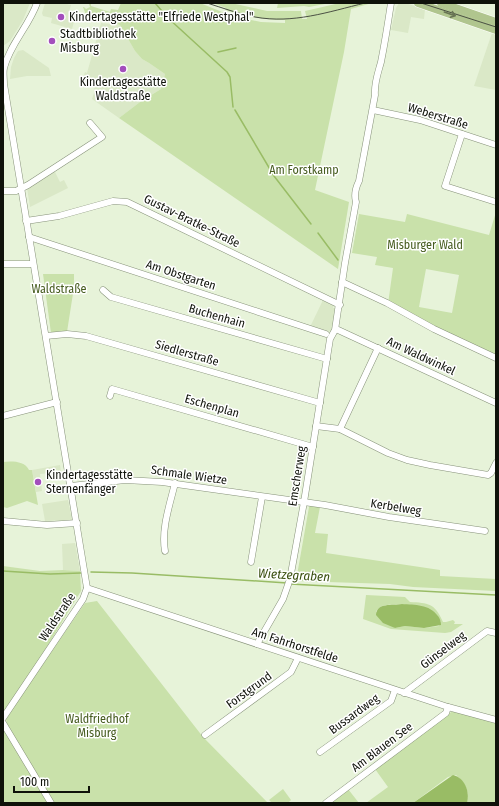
<svg xmlns="http://www.w3.org/2000/svg" width="499" height="806" font-family="'Fira Sans Condensed',sans-serif">
<style>
.built{fill:#dae8c7}
.green{fill:#c9e1aa;fill-rule:evenodd}
.water{fill:#99bc65}
.lines{fill:none;stroke-linecap:round;stroke-linejoin:round}
.stream{stroke:#99bc65;stroke-width:1.5}
.minor-casing{stroke:#87927a;stroke-width:7}
.major-casing{stroke:#fff;stroke-width:9}
.minor{stroke:#fff;stroke-width:6}
.major{stroke:#b0c58e;stroke-width:8}
.tram{stroke:#4b5144;stroke-width:1}
.oneway{stroke:#687453}
.poi-dot{fill:#a34ebc;stroke:#fff;stroke-width:1.5}
.labels{text-anchor:middle;dominant-baseline:central;stroke-width:3;stroke-linejoin:round;paint-order:stroke}
.poi-label{font-size:12px;fill:#0f120a;stroke:#fff;text-anchor:start}
.street-label{font-size:12px;fill:#0f120a;stroke:#fff}
.park-label{font-size:12px;fill:#465c1f;stroke:#fff}
.water-label{font-size:13px;font-style:italic;fill:#3a4f10;stroke:#fff}
</style>
<rect width="100%" height="100%" fill="#e7f3d9"/>
<g class="built">
<polygon points="3,3 30,3 23,20 10,41 3,46"/>
<polygon points="45,3 63,3 71,5 69,12 76,14 72,29 51,23 52,18 43,16 42,13"/>
<polygon points="399,3 405,3 425,9 424,19 411,17 408,33 391,30 396,8"/>
<polygon points="101,23 120,25 135,51 142,59 149,63 165,74 161,89 140,102 119,118 92,99 95,90 91,84 85,82 83,79 85,72 87,73"/>
<polygon points="492,33 496,34 496,90 474,86"/>
<polygon points="23,50 49,68 51,76 27,76 10,79 11,67 14,58 18,51"/>
<polygon points="54,170 60,182 64,180 68,188 30,207 27,188"/>
<polygon points="323,300 334,305 333,308 335,308 333,328 331,332 310,327"/>
<polygon points="60,465 61,472 40,474 42,491 36,492 32,470"/>
<polygon points="68,500 72,520 45,521 42,504"/>
<polygon points="75,543 80,571 63,570 62,544"/>
</g>
<g class="green">
<path d="M90 3H91V6L110 12 111 9 118 10 121 3H200L232 16 261 22 285 23V20C264 20 245 16 225 10L226 8 213 3H231L267 11H301L302 19H307L305 11 340 3H372L351 9 344 52 315 190 349 202 338 269 119 118 140 102 161 89 165 74 149 63 142 59 135 51 120 25 86 15 83 7H84L86 9 90 7 89 4Z"/>
<polygon points="278,3 330,3 309,7 304,6 277,8"/>
<path d="M496 212V357L388 304 393 268 375 265 377 257 352 253 359 214 405 222 407 214 489 235ZM426 269 459 275 452 313 419 307Z"/>
<polygon points="43,274 74,274 74,287 67,332 51,333"/>
<path d="M3 462C12 461 25 461 29 470H32L38 505 27 501 7 508 3 507Z"/>
<polygon points="311,505 320,507 315,533 328,534 326,553 440,570 440,576 496,579 496,591 413,587 390,584 296,581 309,507"/>
<polygon points="3,566 40,571 63,570 80,571 81,591 45,650 3,715"/>
<path d="M366 595 405 597 410 602C428 603 435 603 443 622H446L453 620 455 622 454 624H463L451 632 445 633 391 629 363 619ZM402 604 437 615 441 622 439 626 424 628 405 626 395 628 376 612C381 602 393 606 402 604Z"/>
<polygon points="97,601 203,737 268,803 53,803 7,726 6,718 85,603"/>
<path d="M454 710 496 721V803H467C470 791 465 783 456 775L448 777 413 803H366L388 787 375 769Z"/>
<polygon points="3,727 50,803 3,803"/>
<polygon points="283,789 291,800 288,803 272,803 269,800"/>
<polygon points="348,789 359,803 329,803"/>
</g>
<g class="water">
<path d="M402 604C415 605 429 604 438 616 440 619 441 621 441 625L424 628 405 626 395 628 383 623 376 615C377 602 392 606 402 604Z"/>
<path d="M453 775C465 778 470 792 467 803H413Z"/>
</g>
<g class="lines">
<g class="stream">
<polyline points="155,3 168,18 227,72 230,77 233,107"/>
<polyline points="218,52 236,48"/>
<polyline points="235,110 274,176 311,224"/>
<polyline points="318,233 338,260"/>
<polyline points="3,571 50,574 81,573"/>
<polyline points="91,572 132,573 287,583"/>
<polyline points="290,584 496,595"/>
</g>
<defs>
<g id="minor">
<polyline points="373,110 420,120 496,145"/>
<polyline points="462,134 445,186 496,202"/>
<polyline points="3,191 16,191 28,185 102,137 90,123"/>
<polyline points="26,221 59,216 113,201 127,202 340,305"/>
<polyline points="29,237 326,334"/>
<polyline points="3,264 33,264"/>
<polyline points="342,282 387,303 434,329 496,358"/>
<polyline points="103,290 111,297 327,359"/>
<polyline points="336,329 496,403"/>
<polyline points="46,336 67,334 86,336 320,403"/>
<polyline points="110,396 112,389 313,447"/>
<polyline points="3,416 57,402"/>
<polyline points="316,426 340,429 388,453 407,460 430,465 488,475 491,473 496,463"/>
<polyline points="340,429 378,348"/>
<polyline points="71,486 125,480 162,482 325,505 389,517 485,531"/>
<polyline points="3,521 47,525 77,523"/>
<path d="M165 551C161 529 170 504 175 483"/>
<polyline points="251,562 262,497"/>
<polyline points="87,588 448,707 496,720"/>
<path d="M257 644 283 599 290 579 304 502 330 339 335 330 345 263 356 202C354 195 356 187 359 181L375 95C374 83 378 73 381 62 385 42 388 23 391 3"/>
<polyline points="404,693 487,631 496,633"/>
<path d="M3 718 83 599 87 588 4 84C4 78 3 73 4 68 10 44 29 26 37 3"/>
<polyline points="3,723 51,803"/>
<polyline points="205,735 291,672 298,658"/>
<polyline points="320,752 391,701 395,690"/>
<polyline points="326,803 446,713 448,707"/>
</g>
<g id="major">
<polyline points="418,3 496,30"/>
<polyline points="441,3 496,22"/>
</g>
</defs>
<use href="#minor" class="minor-casing"/>
<use href="#major" class="major-casing"/>
<use href="#minor" class="minor"/>
<use href="#major" class="major"/>
<g class="tram">
<path d="M207 3C223 8 239 14 255 17 293 24 328 12 365 3"/>
<polyline points="421,3 496,27"/>
</g>
</g>
<defs><path id="oneway-shaft" d="M-6 0H5M1.5-3L5.5 0L1.5 3" fill="none" stroke-width="1.6" stroke-linecap="round" stroke-linejoin="round"/></defs>
<use class="oneway" href="#oneway-shaft" transform="translate(450 14) rotate(19)"/>
<g class="poi-dot">
<circle cx="61" cy="17" r="4"/>
<circle cx="52" cy="41" r="4"/>
<circle cx="123" cy="69" r="4"/>
<circle cx="38" cy="482" r="4"/>
</g>
<g class="labels">
<g class="poi-label">
<text x="69" y="17">Kindertagesstätte "Elfriede Westphal"</text>
<text x="60" y="34">Stadtbibliothek<tspan x="60" dy="14">Misburg</tspan></text>
<text x="123" y="82" text-anchor="middle">Kindertagesstätte<tspan x="123" dy="14">Waldstraße</tspan></text>
<text x="46" y="475">Kindertagesstätte<tspan x="46" dy="14">Sternenfänger</tspan></text>
</g>
<g class="street-label">
<text transform="translate(438 116) rotate(17)">Weberstraße</text>
<text transform="translate(192 221) rotate(26)">Gustav-Bratke-Straße</text>
<text transform="translate(181 275) rotate(18)">Am Obstgarten</text>
<text transform="translate(217 316) rotate(16)">Buchenhain</text>
<text transform="translate(187 353) rotate(16)">Siedlerstraße</text>
<text transform="translate(421 356) rotate(25)">Am Waldwinkel</text>
<text transform="translate(212 406) rotate(16)">Eschenplan</text>
<text transform="translate(189 475) rotate(8)">Schmale Wietze</text>
<text transform="translate(297 476) rotate(-81)">Emscherweg</text>
<text transform="translate(396 507) rotate(9)">Kerbelweg</text>
<text transform="translate(57 617) rotate(-56)">Waldstraße</text>
<text transform="translate(295 645) rotate(18)">Am Fahrhorstfelde</text>
<text transform="translate(443 650) rotate(-37)">Günselweg</text>
<text transform="translate(249 690) rotate(-36)">Forstgrund</text>
<text transform="translate(354 714) rotate(-36)">Bussardweg</text>
<text transform="translate(382 747) rotate(-37)">Am Blauen See</text>
</g>
<g class="park-label">
<text x="304" y="170">Am Forstkamp</text>
<text x="425" y="245">Misburger Wald</text>
<text x="59" y="289">Waldstraße</text>
<text x="97" y="719">Waldfriedhof<tspan x="97" dy="14">Misburg</tspan></text>
</g>
<g class="water-label">
<text transform="translate(294 575) rotate(3)">Wietzegraben</text>
</g>
</g>
<rect width="499" height="806" fill="none" stroke="#0f120a" stroke-width="8"/>
<path d="M14 786v6h75v-6" fill="none" stroke="#0f120a" stroke-width="2"/>
<text x="20" y="786" font-size="12" fill="#0f120a" stroke="#ffffff" stroke-width="3" paint-order="stroke">100 m</text>
</svg>
